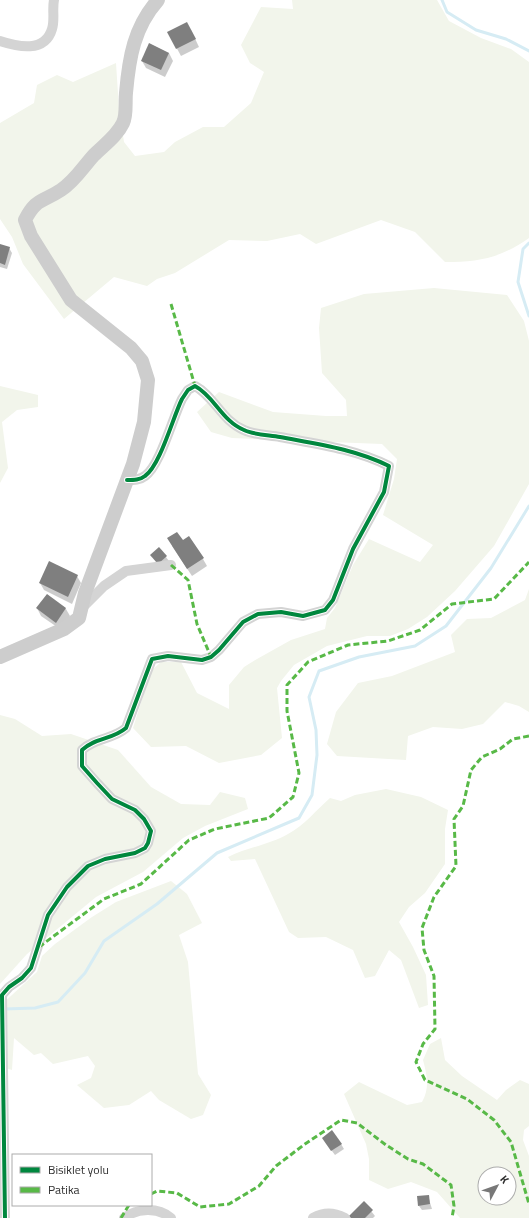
<svg xmlns="http://www.w3.org/2000/svg" width="529" height="1218" font-family="'Titillium Web',sans-serif">
<style>
.green{fill:#f2f5eb;fill-rule:evenodd}
.shadow{fill:#0003}
.lines{fill:none;stroke-linecap:round;stroke-linejoin:round}
.stream{stroke:#d6ecf4;stroke-width:3}
.building{fill:#7f7f7f}
.street{stroke:#d4d4d4;stroke-width:10}
.secondary{stroke:#cdcdcd;stroke-width:14}
.quiet{stroke:#58b947;stroke-width:3;stroke-dasharray:6 3;stroke-linecap:butt}
.cycleway-casing{stroke:#fff;stroke-width:6}
.cycleway{stroke:#00873e;stroke-width:4}
</style>
<rect width="100%" height="100%" fill="#fff"/>
<g class="green">
<path d="M292 0H437L449 21 481 38 511 49 529 62V238C501 258 479 262 445 262L415 232 381 220 316 244 300 234 267 241 229 240 175 273 157 279 147 286 114 277 64 319 23 264 12 237 0 219V123L34 103 37 85 57 75 73 82 116 63 119 109 124 142 135 156 164 152 175 142 203 127H224L251 103 264 72 250 63 241 45 261 7 293 9Z"/>
<polygon points="434,288 507,295 524,321 529,341 529,484 494,546 455,591 427,617 408,629 390,636 367,636 327,646 294,665 281,681 277,688 282,738 261,755 219,763 186,746 151,747 133,728 151,671 161,662 181,662 197,693 229,709 229,685 244,667 257,659 291,640 325,629 327,618 335,608 353,565 369,539 420,562 433,545 383,515 394,479 397,459 382,444 232,438 211,432 197,412 219,392 273,412 326,416 347,416 346,400 322,373 319,328 321,308 364,294"/>
<polygon points="0,386 38,395 38,407 17,410 2,422 8,468 0,483"/>
<polygon points="529,589 529,712 519,706 505,702 483,724 462,729 433,727 408,736 406,760 337,756 327,744 336,712 358,683 392,676 455,652 451,635 467,619 491,618 525,600"/>
<polygon points="0,715 15,719 42,736 71,734 118,750 151,787 181,804 210,805 220,792 245,798 248,809 205,826 183,838 143,872 96,897 27,954 0,984"/>
<path d="M386 789 421 797 448 810 445 829V864L425 893 409 907 399 922 413 947 426 975 428 1005 419 1008 401 960 389 950 375 976 365 978 353 950 326 937 298 938 289 932 255 859 231 861 228 857C248 847 269 845 288 834 304 826 317 809 330 798L341 801 355 795Z"/>
<polygon points="171,881 187,894 202,923 179,935 188,962 198,1074 211,1095 203,1115 191,1119 159,1100 151,1091 129,1105 104,1108 77,1085 91,1078 95,1066 88,1056 53,1064 41,1053 34,1055 14,1038 12,1070 0,1066 0,1006 37,972 42,956 55,944 92,917 116,902"/>
<path d="M441 1038 445 1060 462 1076 497 1100 506 1090 520 1080 529 1084V1126L524 1130 523 1140 529 1156V1218H460L437 1192 411 1182 388 1189 369 1180V1159L366 1144 344 1094 359 1082 407 1105 422 1102C430 1088 427 1075 423 1060L430 1044ZM485 1174H509V1198H485Z"/>
</g>
<g class="shadow">
<polygon points="191,30 199,47 181,56 168,32"/>
<polygon points="150,44 169,53 173,61 165,77 146,68 142,61"/>
<polygon points="0,245 9,248 12,253 7,269 0,267"/>
<polygon points="182,542 203,559 207,566 192,576 172,546"/>
<polygon points="159,548 169,561 161,568 151,555"/>
<polygon points="77,576 81,583 72,604 44,590 40,583"/>
<polygon points="47,595 66,609 70,616 60,629 41,616 37,608"/>
<polygon points="326,1143 341,1144 344,1149 335,1155"/>
<polygon points="428,1196 432,1209 422,1210 419,1206"/>
<polygon points="364,1202 375,1216 373,1218 351,1218 350,1216"/>
</g>
<g class="lines">
<g class="stream">
<polyline points="442,0 447,12 476,30 506,39 529,51"/>
<polyline points="529,243 523,249 518,282 529,316"/>
<polyline points="4,1009 35,1008 58,1002 85,973 104,941 157,904 217,853 299,818 312,795 317,755 316,730 309,697 319,671 359,657 415,646 446,626 491,568 529,506"/>
</g>
</g>
<g class="building">
<polygon points="187,22 196,39 176,49 167,32"/>
<polygon points="149,43 169,53 161,70 141,61"/>
<polygon points="0,244 10,247 5,265 0,263"/>
<polygon points="177,532 183,540 189,536 204,558 187,569 167,538"/>
<polygon points="159,547 167,556 158,564 150,555"/>
<polygon points="49,561 78,575 68,597 39,583"/>
<polygon points="47,594 66,608 56,623 36,608"/>
<polygon points="332,1130 342,1144 331,1151 322,1138"/>
<polygon points="429,1195 430,1204 418,1206 417,1196"/>
<polygon points="364,1201 373,1210 365,1218 351,1218 349,1216"/>
</g>
<g class="lines">
<g class="street">
<path d="M0 41C18 47 45 53 52 29 55 20 52 9 54 0"/>
<polyline points="81,609 104,586 126,571 171,565"/>
<path d="M5 1218 2 995 9 987 22 978 31 968 48 915 67 887 88 866 105 859 135 853 145 848 148 843 151 831 144 819 135 810 112 799 97 783 82 766V750C96 737 112 740 126 728L152 659 168 656 202 660 211 657 219 650 243 622 258 614 281 612 303 616 325 610 333 600 353 549 384 492 389 466C355 449 317 444 280 437 269 435 254 435 244 430 222 421 214 396 195 386L188 390 182 399C173 417 160 466 145 476 140 480 134 480 127 480"/>
<path d="M124 1218C137 1208 158 1207 171 1218"/>
<path d="M313 1218C324 1212 333 1212 345 1218"/>
</g>
<path class="secondary" d="M0 657 64 629 79 618 85 593 133 464 144 422 148 380 142 361 131 348 71 300 31 236 25 220C36 198 43 202 61 190 75 181 83 167 94 155 104 145 117 136 123 123 127 115 125 102 126 93 129 58 134 27 158 0"/>
<g class="quiet">
<polyline points="171,304 195,386"/>
<polyline points="171,565 188,580 197,624 211,657"/>
<polyline points="529,736 513,739 500,749 482,757 471,770 463,806 454,819 456,866 434,897 422,928 424,950 434,976 435,1029 423,1044 416,1062 425,1080 467,1099 494,1120 511,1142 529,1204"/>
<polyline points="39,947 104,899 141,884 189,840 215,829 269,818 293,797 299,773 287,711 287,685 308,662 348,645 388,641 420,630 452,604 494,599 529,562"/>
<polyline points="151,1194 157,1191 177,1193 200,1207 229,1204 259,1186 276,1166 305,1144 341,1120 357,1123 386,1145 408,1159 423,1164 451,1185 454,1206 452,1218"/>
<polyline points="121,1218 129,1205"/>
</g>
<defs>
<path id="cycleway" d="M5 1218 2 995 9 987 22 978 31 968 48 915 67 887 88 866 105 859 135 853 145 848 148 843 151 831 144 819 135 810 112 799 97 783 82 766V750C96 737 112 740 126 728L152 659 168 656 202 660 211 657 219 650 243 622 258 614 281 612 303 616 325 610 333 600 353 549 384 492 389 466C355 449 317 444 280 437 269 435 254 435 244 430 222 421 214 396 195 386L188 390 182 399C173 417 160 466 145 476 140 480 134 480 127 480"/>
</defs>
<use href="#cycleway" class="cycleway-casing"/>
<use href="#cycleway" class="cycleway"/>
</g>
<rect x="12" y="1154" width="140" height="52" fill="#ffffff" stroke="#acacac"/>
<rect x="20" y="1167" width="20" height="6" fill="#00873e" stroke="#acacac"/>
<text x="48" y="1174" font-size="12" fill="#2f2f2f">Bisiklet yolu</text>
<rect x="20" y="1187" width="20" height="6" fill="#58b947" stroke="#acacac"/>
<text x="48" y="1194" font-size="12" fill="#2f2f2f">Patika</text>
<g transform="translate(497 1186) rotate(49)"><circle r="19" fill="#ffffff" stroke="#acacac"/>
<path d="M0-3L7 15L0 10L-7 15Z" fill="#787878"/>
<text y="-6" font-size="11" font-weight="bold" text-anchor="middle" fill="#2f2f2f">K</text>
</g>
</svg>
